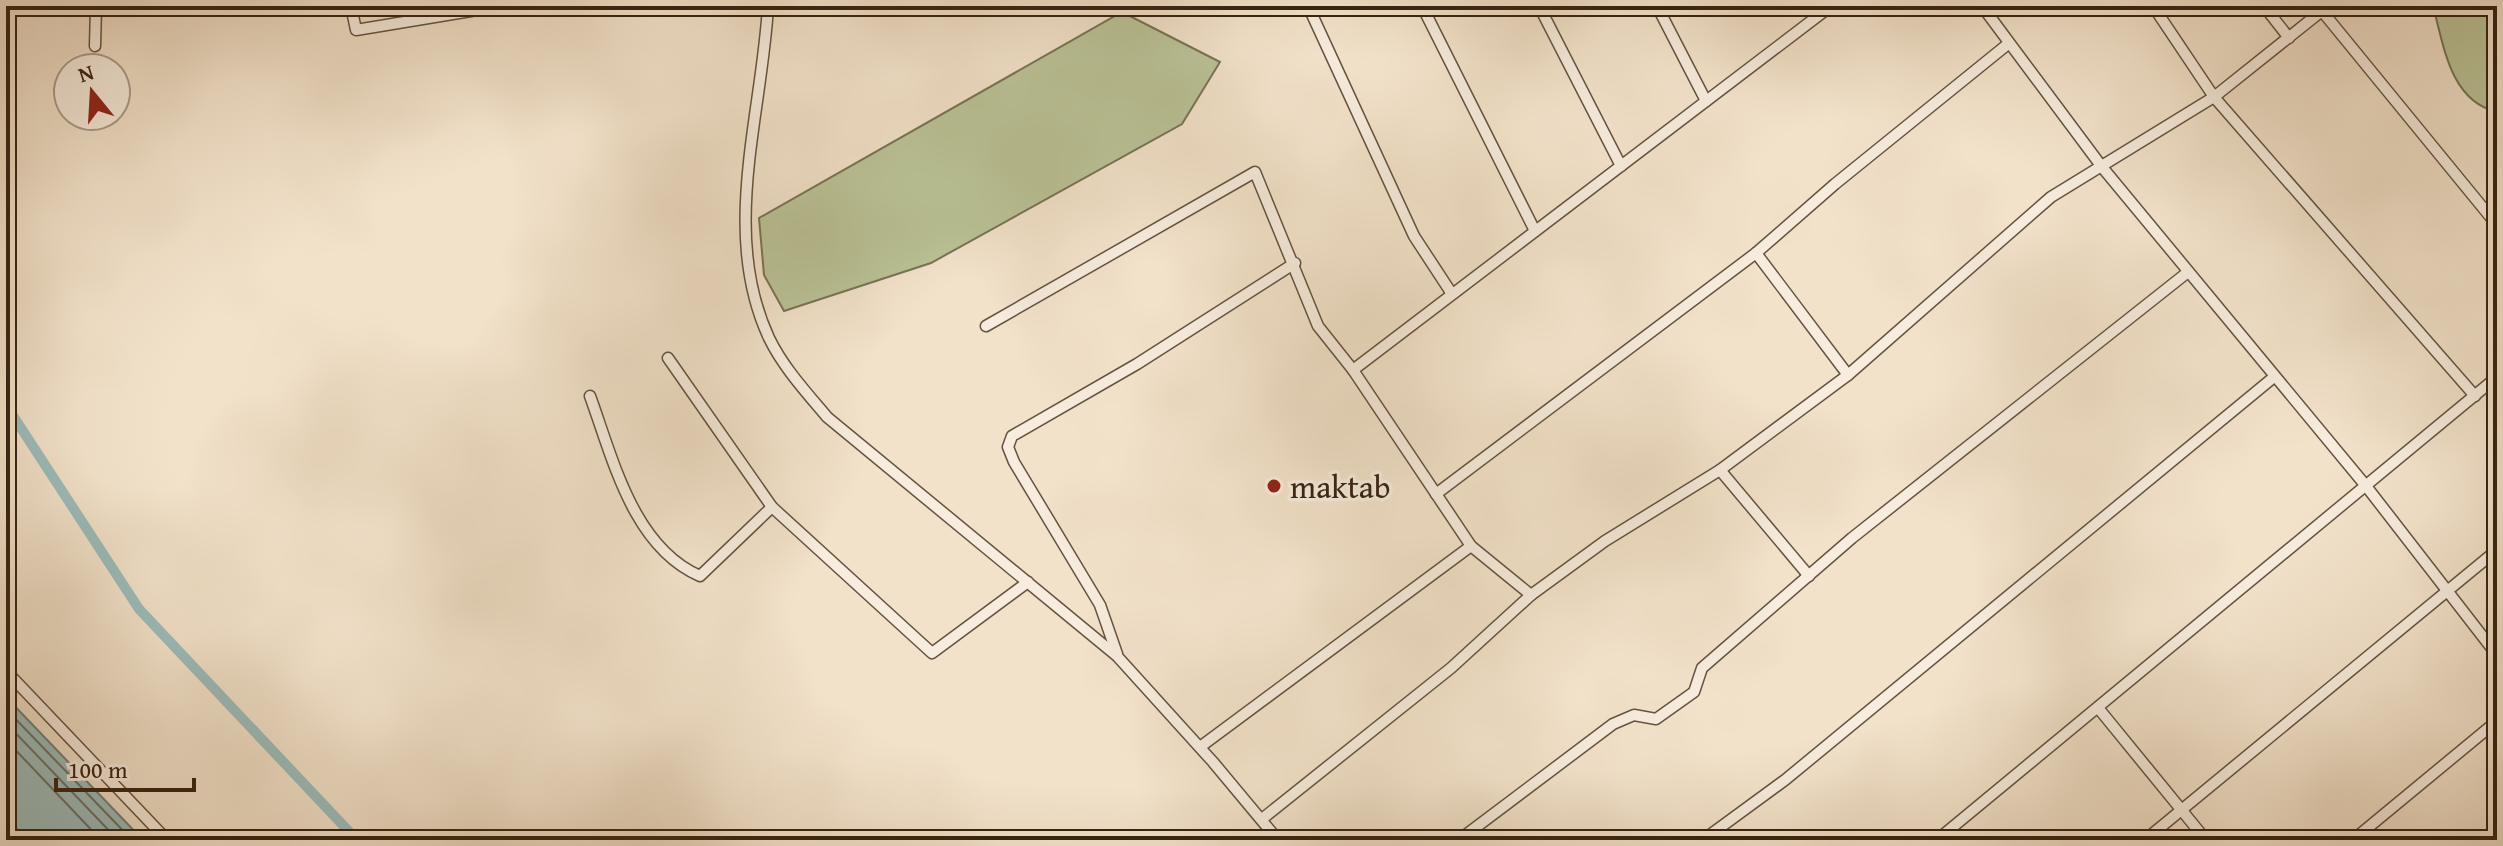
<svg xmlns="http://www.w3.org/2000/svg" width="2503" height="846" font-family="'Gentium Book Plus',serif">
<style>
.green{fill:#bac397;stroke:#787354;stroke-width:2}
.water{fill:#9cbdbc;stroke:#737f78;stroke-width:2}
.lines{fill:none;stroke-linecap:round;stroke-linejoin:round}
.shore{stroke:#697066;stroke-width:2}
.canal{stroke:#9cbdbc;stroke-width:10}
.minor-casing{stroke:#65533f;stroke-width:13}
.minor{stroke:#f7ecdd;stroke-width:10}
.poi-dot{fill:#8f2418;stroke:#f7ecdd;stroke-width:3}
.labels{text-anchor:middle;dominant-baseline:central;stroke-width:7;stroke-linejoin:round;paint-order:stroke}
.poi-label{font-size:32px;fill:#362311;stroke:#f7ecdd;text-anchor:start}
</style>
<rect width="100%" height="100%" fill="#f2e2ca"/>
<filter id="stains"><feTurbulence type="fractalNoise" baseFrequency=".0025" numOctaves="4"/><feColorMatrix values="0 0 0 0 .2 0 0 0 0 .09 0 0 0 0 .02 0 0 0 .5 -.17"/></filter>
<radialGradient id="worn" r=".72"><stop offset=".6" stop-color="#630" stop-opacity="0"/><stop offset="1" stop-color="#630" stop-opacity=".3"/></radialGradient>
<g class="green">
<path d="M2433 6H2497V112C2450 101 2444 46 2433 6Z"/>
<polygon points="1122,12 1220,62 1182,124 931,263 784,311 764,275 759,218"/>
</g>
<polygon class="water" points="6,697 143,840 27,840 6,817"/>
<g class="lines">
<g class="shore">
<polyline points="6,709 132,840"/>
<polyline points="6,723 118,840"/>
<polyline points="6,740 101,840"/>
</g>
<polyline class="canal" points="6,405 139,609 357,840"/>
<defs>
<g id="minor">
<polyline points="351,6 356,30 501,6"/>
<path d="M768 6C762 115 720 233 769 338 783 367 806 392 827 417L1117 656 1213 762 1278 840"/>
<polyline points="1422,6 1535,231"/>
<polyline points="1539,6 1621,166"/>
<polyline points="1657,6 1706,101"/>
<polyline points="1982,6 2102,167 2366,486 2497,655"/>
<polyline points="2153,6 2214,97 2475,396"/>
<polyline points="2264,6 2289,38"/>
<polyline points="1309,8 1414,236 1452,294"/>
<polyline points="2322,11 2497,225"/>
<polyline points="95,46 96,6"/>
<polyline points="1756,253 1848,375"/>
<polyline points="986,326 1255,172 1318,326 1353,370 1471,546 1531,595"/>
<polyline points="668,358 772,507 932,653 1028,582"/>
<polyline points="1353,370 1831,6"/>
<path d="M590 396C613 459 633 547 700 576L772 507"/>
<polyline points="1720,470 1809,576"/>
<polyline points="1436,494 1756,253 1835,184 2008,44"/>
<polyline points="1117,654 1100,605 1014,462 1008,447 1012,436 1137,364 1295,263"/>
<polyline points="6,671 167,840"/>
<polyline points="2099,709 2206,840"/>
<polyline points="1200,747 1471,546"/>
<polyline points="1262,819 1451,668 1531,595 1605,541 1720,470 1848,375 2051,197 2214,97 2328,6"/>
<polyline points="1459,840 1613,724 1634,715 1656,719 1694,692 1702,668 1852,538 2188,272"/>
<polyline points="1703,840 1785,780 2274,377"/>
<polyline points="1937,840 2497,377"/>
<polyline points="2145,840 2497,550"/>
<polyline points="2353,840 2497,721"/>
</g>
</defs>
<use href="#minor" class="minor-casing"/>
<use href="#minor" class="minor"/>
</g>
<circle class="poi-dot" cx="1274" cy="486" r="8"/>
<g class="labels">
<g class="poi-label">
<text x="1290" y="486">maktab</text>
</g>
</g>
<rect width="2503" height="846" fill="none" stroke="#f2e2ca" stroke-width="32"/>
<rect x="8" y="8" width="2487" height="830" fill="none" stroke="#362311" stroke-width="4"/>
<rect x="16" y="16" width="2471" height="814" fill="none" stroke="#362311" stroke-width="2"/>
<g transform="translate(92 92) rotate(342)"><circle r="38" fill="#f7ecdd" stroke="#aa9c8b" stroke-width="2"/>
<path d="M0-6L14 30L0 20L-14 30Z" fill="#8f2418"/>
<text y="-12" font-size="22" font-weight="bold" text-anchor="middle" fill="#362311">N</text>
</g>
<path d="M56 778v12h138v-12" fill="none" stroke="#362311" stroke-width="4"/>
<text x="68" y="778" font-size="24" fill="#362311" stroke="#f7ecdd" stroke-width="6" paint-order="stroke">100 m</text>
<rect width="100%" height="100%" filter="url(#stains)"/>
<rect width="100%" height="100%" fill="url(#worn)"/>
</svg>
